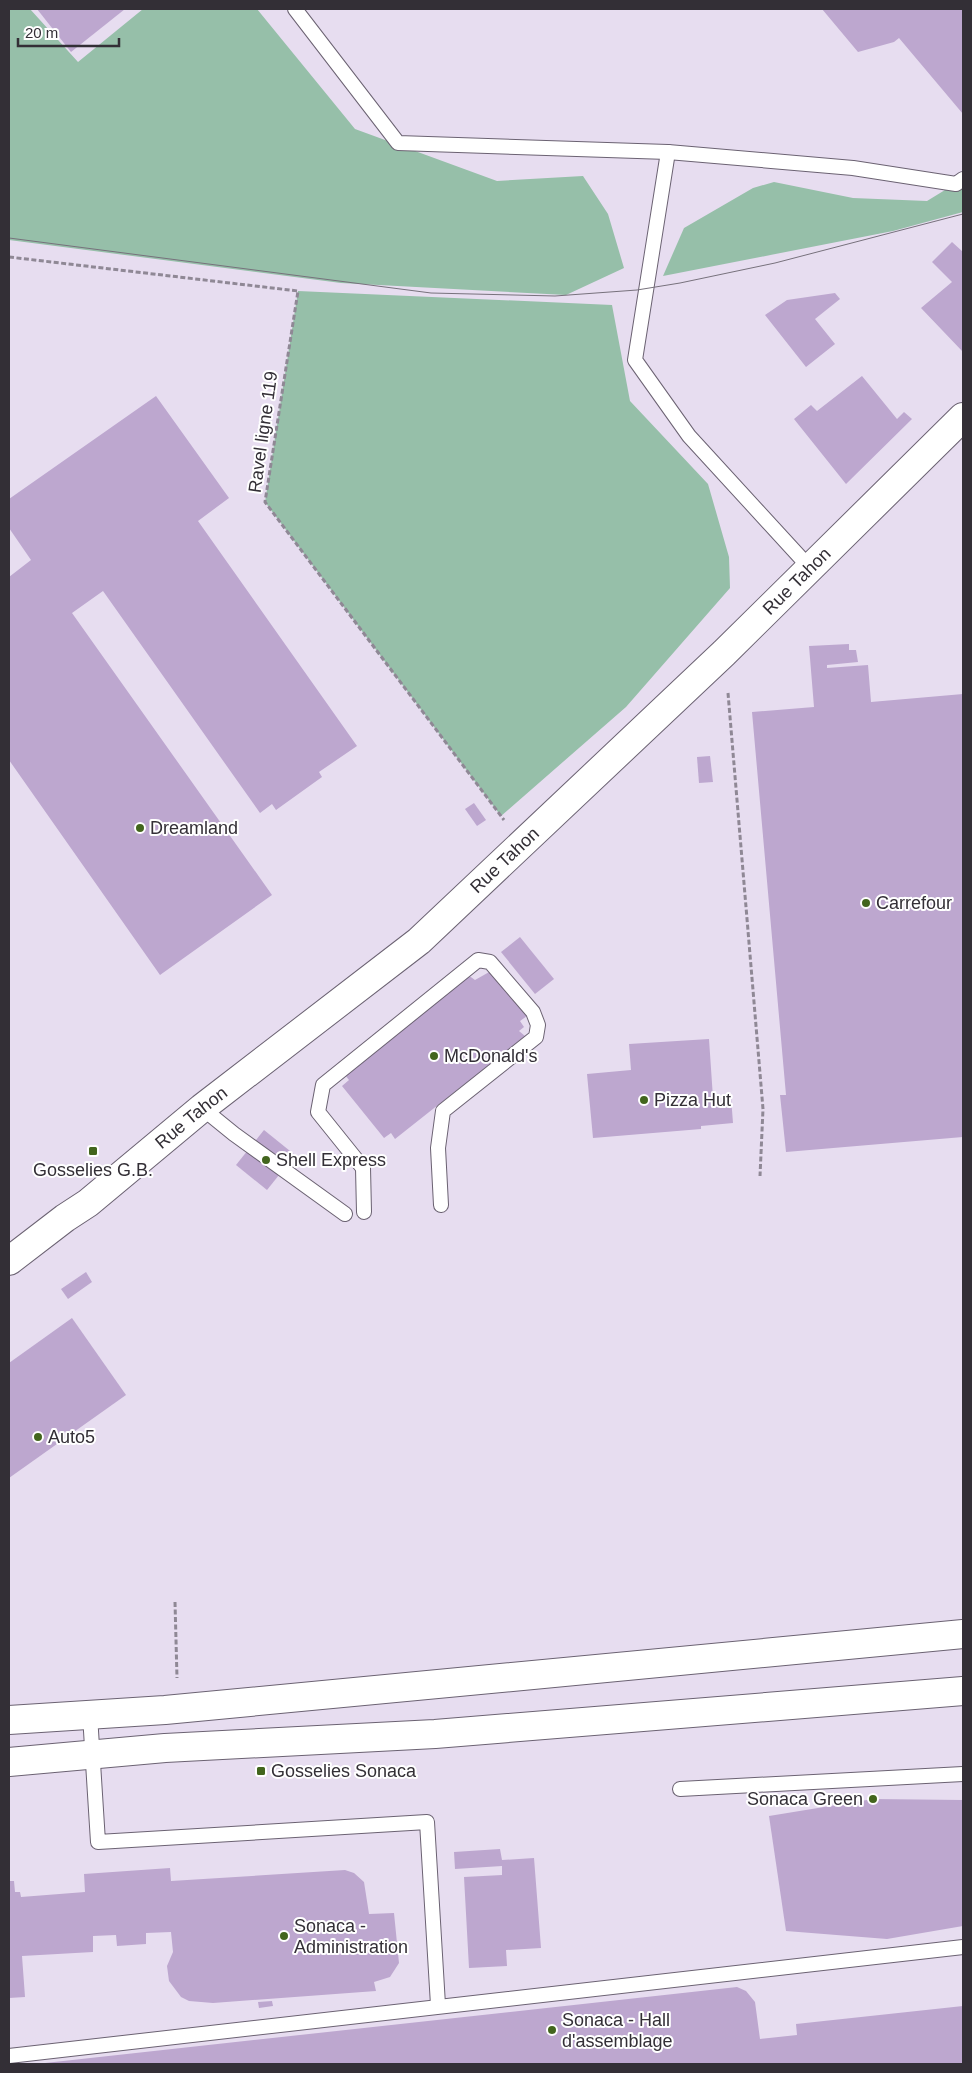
<svg xmlns="http://www.w3.org/2000/svg" width="972" height="2073" font-family="Arial,sans-serif">
<style>
.green{fill:#96bfa9}
.building{fill:#bda7cf}
.lines{fill:none;stroke-linecap:round;stroke-linejoin:round}
.lane-casing{stroke:#6b6272;stroke-width:16}
.street-casing{stroke:#6b6272;stroke-width:30}
.primary-casing{stroke:#6b6272;stroke-width:30}
.path{stroke:#8f8895;stroke-width:3;stroke-dasharray:5 2.5;stroke-linecap:butt}
.lane{stroke:#fff;stroke-width:14}
.street{stroke:#fff;stroke-width:28}
.primary{stroke:#fff;stroke-width:28}
.tram{stroke:#77717c;stroke-width:1}
.poi-dot{fill:#42651d;stroke:#fff;stroke-width:2}
.labels{text-anchor:middle;dominant-baseline:central;stroke-width:4;stroke-linejoin:round;paint-order:stroke}
.street-label{font-size:18px;fill:#332f36;stroke:#fff}
.poi-label{font-size:18px;fill:#332f36;stroke:#fff;text-anchor:start}
</style>
<rect width="100%" height="100%" fill="#e7ddf0"/>
<g class="green">
<polygon points="9,9 30,9 78,62 143,9 257,9 355,129 497,181 583,176 608,214 624,268 566,295 341,283 9,240"/>
<polygon points="963,179 963,212 893,231 663,276 684,228 753,188 774,182 853,198 927,201"/>
<polygon points="298,291 612,305 630,401 708,484 729,557 730,588 626,707 501,816 265,502"/>
</g>
<g class="building">
<polygon points="37,9 125,9 71,52"/>
<polygon points="822,9 963,9 963,114 899,38 894,42 858,52"/>
<polygon points="952,242 963,252 963,352 921,308 952,282 932,262"/>
<polygon points="835,293 840,299 815,319 835,344 806,367 765,315 787,300"/>
<polygon points="862,376 897,419 904,412 912,419 846,484 794,419 811,405 817,411"/>
<polygon points="156,396 229,498 198,521 357,746 319,772 322,777 276,810 272,804 260,813 103,591 72,613 272,895 160,975 9,760 9,577 31,560 9,528 9,499"/>
<polygon points="849,644 849,650 856,650 858,662 827,665 827,668 868,665 871,702 963,694 963,1137 786,1152 780,1095 786,1095 752,712 814,707 809,646"/>
<polygon points="710,756 713,782 699,783 697,757"/>
<polygon points="474,803 486,820 477,826 465,809"/>
<polygon points="520,937 554,979 535,994 501,952"/>
<polygon points="491,971 527,1016 520,1021 524,1027 519,1031 525,1036 395,1139 391,1133 384,1138 342,1086 349,1080 345,1075 468,975 475,980"/>
<polygon points="709,1039 713,1098 731,1097 733,1123 701,1126 701,1129 593,1138 587,1074 631,1070 629,1044"/>
<polygon points="264,1130 295,1155 267,1190 236,1165"/>
<polygon points="86,1272 92,1282 68,1299 61,1289"/>
<polygon points="72,1318 126,1395 9,1478 9,1363"/>
<polygon points="873,1799 963,1800 963,1926 887,1939 786,1931 769,1816"/>
<polygon points="500,1849 502,1860 534,1858 541,1948 506,1950 507,1966 469,1968 464,1877 502,1875 502,1866 455,1869 454,1852"/>
<polygon points="170,1868 171,1881 345,1870 354,1873 364,1882 369,1914 394,1913 399,1963 390,1977 374,1982 376,1991 213,2003 189,2001 181,1997 169,1981 167,1966 173,1952 171,1932 146,1933 146,1944 117,1946 116,1935 93,1936 93,1952 22,1956 25,1997 9,1998 9,1881 14,1881 15,1892 20,1892 21,1897 85,1892 84,1874"/>
<polygon points="737,1987 746,1991 755,2002 760,2039 797,2035 796,2024 963,2006 963,2064 36,2064"/>
<polygon points="272,2001 273,2006 259,2008 258,2002"/>
</g>
<g class="lines">
<defs>
<g id="lane">
<polyline points="295,9 398,143 668,152 635,360 689,436 810,568"/>
<polyline points="668,152 853,168 956,184 963,179"/>
<polyline points="202,1108 234,1134 345,1214"/>
<polyline points="364,1212 363,1168 318,1112 323,1085 478,960 490,962 533,1012 538,1025 536,1037 443,1111 438,1148 441,1205"/>
<polyline points="90,1715 98,1842 427,1822 438,2005"/>
<polyline points="680,1789 963,1774"/>
<polyline points="9,2056 963,1947"/>
</g>
<g id="street">
<path id="s1" d="M9 1261 65 1218 88 1203 202 1108 419 941 724 653 963 417"/>
</g>
<g id="primary">
<polyline points="9,1720 165,1710 963,1634"/>
<polyline points="9,1762 165,1748 435,1734 963,1691"/>
</g>
</defs>
<use href="#lane" class="lane-casing"/>
<use href="#street" class="street-casing"/>
<use href="#primary" class="primary-casing"/>
<g class="path">
<polyline points="9,257 298,291 265,502 504,820"/>
<polyline points="728,693 763,1109 760,1176"/>
<polyline points="175,1602 177,1678"/>
</g>
<use href="#lane" class="lane"/>
<use href="#street" class="street"/>
<use href="#primary" class="primary"/>
<polyline class="tram" points="9,238 431,293 555,296 637,290 680,283 775,263 963,214"/>
</g>
<g class="poi-dot">
<circle cx="140" cy="828" r="5"/>
<circle cx="866" cy="903" r="5"/>
<circle cx="434" cy="1056" r="5"/>
<circle cx="644" cy="1100" r="5"/>
<rect x="88" y="1146" width="10" height="10" rx="2.5"/>
<circle cx="266" cy="1160" r="5"/>
<circle cx="38" cy="1437" r="5"/>
<rect x="256" y="1766" width="10" height="10" rx="2.5"/>
<circle cx="873" cy="1799" r="5"/>
<circle cx="284" cy="1936" r="5"/>
<circle cx="552" cy="2030" r="5"/>
</g>
<g class="labels">
<g class="street-label">
<text transform="translate(263 432) rotate(-82)">Ravel ligne 119</text>
<text stroke="none"><textPath href="#s1" startOffset="1042">Rue Tahon</textPath></text>
<text stroke="none"><textPath href="#s1" startOffset="638">Rue Tahon</textPath></text>
<text stroke="none"><textPath href="#s1" startOffset="232">Rue Tahon</textPath></text>
</g>
<g class="poi-label">
<text x="150" y="828">Dreamland</text>
<text x="876" y="903">Carrefour</text>
<text x="444" y="1056">McDonald's</text>
<text x="654" y="1100">Pizza Hut</text>
<text x="276" y="1160">Shell Express</text>
<text x="93" y="1170" text-anchor="middle">Gosselies G.B.</text>
<text x="48" y="1437">Auto5</text>
<text x="271" y="1771">Gosselies Sonaca</text>
<text x="863" y="1799" text-anchor="end">Sonaca Green</text>
<text x="294" y="1926">Sonaca -<tspan x="294" dy="21">Administration</tspan></text>
<text x="562" y="2020">Sonaca - Hall<tspan x="562" dy="21">d'assemblage</tspan></text>
</g>
</g>
<rect width="972" height="2073" fill="none" stroke="#332f36" stroke-width="20"/>
<path d="M18 38v8h101v-8" fill="none" stroke="#332f36" stroke-width="2.5"/>
<text x="25" y="38" font-size="15" fill="#332f36" stroke="#ffffff" stroke-width="4" paint-order="stroke">20 m</text>
</svg>
